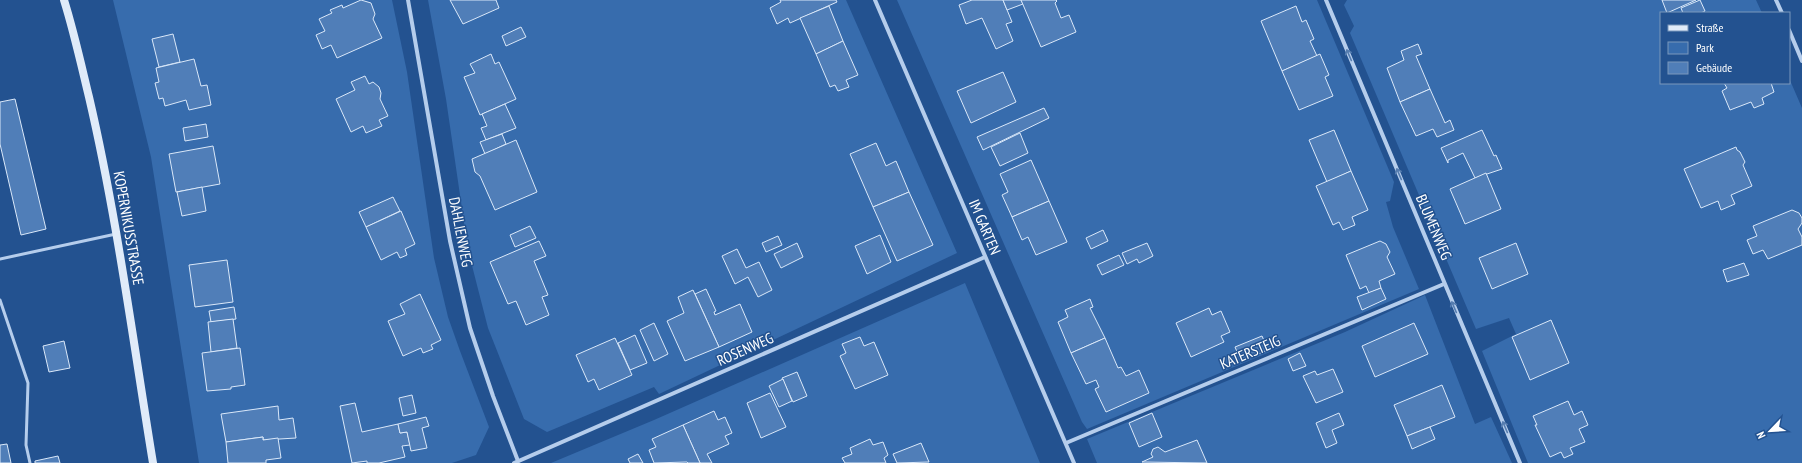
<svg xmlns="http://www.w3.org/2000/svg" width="1802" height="463" font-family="'PT Sans Narrow',sans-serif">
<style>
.green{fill:#376cad}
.building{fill:#507eb8;stroke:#dae8f9}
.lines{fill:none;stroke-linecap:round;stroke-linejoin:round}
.lane{stroke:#b5cdec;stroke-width:3}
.street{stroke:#b5cdec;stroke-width:4}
.secondary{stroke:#e0ebf9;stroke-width:8}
.oneway{stroke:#567db0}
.labels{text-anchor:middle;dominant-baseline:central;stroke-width:3;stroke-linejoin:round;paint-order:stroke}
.street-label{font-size:15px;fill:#fff;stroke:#235290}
</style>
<rect width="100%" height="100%" fill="#235290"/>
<g class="green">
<polygon points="113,0 392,0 407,72 434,258 448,317 460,351 489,427 476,455 452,463 199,463 151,157"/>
<polygon points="428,0 846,0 957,253 659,394 654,387 547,432 524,419 488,328 468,250 446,99"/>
<polygon points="897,0 1317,0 1394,182 1390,201 1386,202 1393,227 1419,289 1087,429 1082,422"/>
<polygon points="1347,0 1756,0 1762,13 1661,13 1661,83 1789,83 1789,78 1802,108 1802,463 1528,463 1482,351 1516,334 1509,318 1476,329 1350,33 1354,26 1344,5"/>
<polygon points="965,283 1040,463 551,463 654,420"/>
<polygon points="1425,295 1475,424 1491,417 1512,463 1097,463 1087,439 1345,332"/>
</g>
<g class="building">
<polygon points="361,0 371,3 375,14 373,19 382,38 337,58 331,45 322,49 316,35 325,31 319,19 332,13 330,10 342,5 343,8"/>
<polygon points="450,0 496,0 499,8 463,24"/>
<polygon points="780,0 836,0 837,2 790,23 788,18 777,24 770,8 781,2"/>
<polygon points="972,0 1003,0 1012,22 1006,24 1013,41 996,49 982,18 966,24 959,5"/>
<polygon points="1003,0 1021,0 1023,4 1007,10"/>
<polygon points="1021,0 1056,0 1057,1 1055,3 1061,18 1069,15 1076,32 1041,47"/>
<polygon points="1662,0 1696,0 1667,13"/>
<polygon points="1700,0 1705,11 1701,13 1683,13 1681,8"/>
<polygon points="829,6 843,41 816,54 800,18"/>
<polygon points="1296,6 1302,22 1306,20 1314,39 1310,41 1317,56 1282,71 1261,21"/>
<polygon points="521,27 526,37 506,46 502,36"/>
<polygon points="173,34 180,62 159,67 152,39"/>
<polygon points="843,41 858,75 846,80 849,87 838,91 835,85 830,87 816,54"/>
<polygon points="1418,44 1422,54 1416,56 1430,89 1400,102 1387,68 1404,60 1401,51"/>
<polygon points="491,54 495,64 499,62 516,99 480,115 464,77 475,73 470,64"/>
<polygon points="1320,54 1329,75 1325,77 1333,96 1299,110 1282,71"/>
<polygon points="194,59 201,86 207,85 211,105 189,110 186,100 165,106 163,98 159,99 155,83 159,82 156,68"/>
<polygon points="1003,72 1016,102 971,123 957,91"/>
<polygon points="365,76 369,84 373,82 379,87 381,93 380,99 388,116 379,120 382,126 366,133 363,126 351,132 336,99 355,90 351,82"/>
<polygon points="1724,83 1771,83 1774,92 1762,98 1764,104 1754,108 1751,102 1730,110 1722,91 1727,88"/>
<polygon points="1430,89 1445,123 1450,120 1454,130 1437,137 1433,129 1416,136 1400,102"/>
<polygon points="15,99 46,229 21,235 0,144 0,102"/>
<polygon points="505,104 516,128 486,140 481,128 487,126 482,114"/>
<polygon points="1044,108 1049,118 983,150 977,137"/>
<polygon points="206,124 208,137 185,141 183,128"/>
<polygon points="1334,130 1351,171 1327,182 1309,140"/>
<polygon points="1482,130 1494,156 1496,155 1502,169 1475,178 1463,153 1448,160 1448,163 1441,148"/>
<polygon points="1020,133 1028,153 1000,166 991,147"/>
<polygon points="502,134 506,144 485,154 480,142"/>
<polygon points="516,140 537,192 495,210 480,176 475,172 472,159"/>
<polygon points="876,143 886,166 896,161 909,192 873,207 850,154"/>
<polygon points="213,146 220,184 176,192 169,154"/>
<polygon points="1736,147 1737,150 1740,152 1745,162 1743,165 1752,186 1731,195 1735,204 1721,210 1718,201 1701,208 1684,169"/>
<polygon points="1031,160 1049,201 1012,217 1002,195 1008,192 1000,174"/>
<polygon points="1351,171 1368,210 1352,217 1355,225 1343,230 1339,222 1333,225 1316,186"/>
<polygon points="1486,173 1501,209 1465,224 1450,189"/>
<polygon points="202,187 206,211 182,216 177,192"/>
<polygon points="909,192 933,245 897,261 873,207"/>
<polygon points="393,197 400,211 366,227 359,212"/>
<polygon points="1049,201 1067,242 1036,255 1028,237 1022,240 1012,217"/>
<polygon points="1792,210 1799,213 1802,218 1802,223 1798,229 1802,237 1802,245 1768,259 1763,250 1753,254 1747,240 1757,236 1753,226"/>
<polygon points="401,211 415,244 405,249 407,255 400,258 397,252 381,260 366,227"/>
<polygon points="530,226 536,238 515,247 510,235"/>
<polygon points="1103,230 1108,241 1091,249 1086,238"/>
<polygon points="880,235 891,262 867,274 855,246"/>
<polygon points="778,236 782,245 766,252 762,243"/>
<polygon points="539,241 546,256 534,261 548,295 542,297 549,315 526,325 516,301 508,304 490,262"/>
<polygon points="1380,241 1386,244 1390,252 1387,257 1395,274 1379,281 1381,288 1369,293 1366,286 1360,289 1346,255"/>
<polygon points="797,243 803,257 781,268 774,254"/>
<polygon points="1147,243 1153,256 1139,263 1137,259 1127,264 1122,253"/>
<polygon points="1516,243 1528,274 1492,289 1479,258"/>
<polygon points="737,249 746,268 759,262 772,290 758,297 748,277 735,284 722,256"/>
<polygon points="1119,255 1124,265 1102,275 1097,265"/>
<polygon points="227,260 233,302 195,307 189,265"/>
<polygon points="1744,263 1749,275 1727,282 1723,270"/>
<polygon points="1381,288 1386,299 1362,310 1357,297"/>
<polygon points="706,289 716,311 714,312 715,315 740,304 752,332 719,347 695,294"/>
<polygon points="693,290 719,347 685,361 667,321 684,313 678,297"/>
<polygon points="420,294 441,340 431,345 433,349 423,353 421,348 403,356 388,321 405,314 400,304"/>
<polygon points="1090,299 1093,307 1090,308 1105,338 1071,353 1058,322 1068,317 1065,310"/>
<polygon points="234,307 236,319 211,322 209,311"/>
<polygon points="1209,308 1212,315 1221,311 1230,332 1221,336 1224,342 1191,357 1176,323"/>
<polygon points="233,319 237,348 211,352 208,322"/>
<polygon points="1551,320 1569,363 1530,380 1512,337"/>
<polygon points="654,323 668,354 654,361 640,330"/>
<polygon points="1414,323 1428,354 1375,377 1362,346"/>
<polygon points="635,335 647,363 630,370 618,343"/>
<polygon points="1262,336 1268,350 1241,361 1235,347"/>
<polygon points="860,337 864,346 874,342 888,375 855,389 840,356 846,353 842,344"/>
<polygon points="615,338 632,375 599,390 594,379 588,382 576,355"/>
<polygon points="1105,338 1118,368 1121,367 1126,376 1139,370 1149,393 1106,412 1095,389 1099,387 1096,380 1086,384 1071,353"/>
<polygon points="64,341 70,368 49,372 43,346"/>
<polygon points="240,348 245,385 231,387 231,389 207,391 202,353"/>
<polygon points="1300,353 1306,366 1293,371 1288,359"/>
<polygon points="1333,369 1343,392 1316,403 1303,376 1315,371 1317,375"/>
<polygon points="797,372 807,396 793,402 782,378"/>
<polygon points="783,379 792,401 779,407 769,386"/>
<polygon points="1442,385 1455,417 1407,436 1394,405"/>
<polygon points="770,393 786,427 761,438 747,403"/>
<polygon points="412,395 416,413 403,416 399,398"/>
<polygon points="1568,401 1574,415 1582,411 1588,425 1579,429 1585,442 1570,448 1573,454 1564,458 1561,452 1550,457 1535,425 1537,425 1533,416"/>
<polygon points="355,403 362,432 398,424 400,433 407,432 410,445 402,446 405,457 379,463 367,463 367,461 352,463 340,406"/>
<polygon points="278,406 279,420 293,418 296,438 263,440 263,437 226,442 221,414"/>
<polygon points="714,411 718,420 725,417 732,433 725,436 729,444 707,454 712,463 700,463 683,425"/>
<polygon points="1152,413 1162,437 1139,447 1129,423"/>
<polygon points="1339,413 1344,425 1332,430 1337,443 1326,448 1316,423"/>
<polygon points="426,417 429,426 422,428 427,448 411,451 407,432 400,433 398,424"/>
<polygon points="683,425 700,463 688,463 687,462 654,463 649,450 656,447 652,439"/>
<polygon points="1430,427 1435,439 1412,449 1407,436"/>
<polygon points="263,437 263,440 278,438 281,458 266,460 266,463 228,463 226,442"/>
<polygon points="870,439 873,445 883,442 888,455 884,458 886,463 845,463 842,458 852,454 850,448"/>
<polygon points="1197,440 1207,463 1142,462 1153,457 1151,454 1153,449 1158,447 1165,452"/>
<polygon points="921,443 929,462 897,463 893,454"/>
<polygon points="7,444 11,463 0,463 0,445"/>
<polygon points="638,454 643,463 630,463 628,459"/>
<polygon points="58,456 60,463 35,463 35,461"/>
</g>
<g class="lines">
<g class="lane">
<polyline points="0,259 116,234"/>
<polyline points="0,300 28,383 26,445 30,463"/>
</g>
<g class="street">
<polyline points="408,0 450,241 470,328 493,396 518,461"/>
<polyline points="875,0 1074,463"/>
<polyline points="1326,0 1520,463"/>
<polyline points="1776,0 1782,13"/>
<polyline points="1789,30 1802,61"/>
<polyline points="1066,443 1444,284"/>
<polyline points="514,463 985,257"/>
</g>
<path class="secondary" d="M64 0C74 32 81 64 89 97 117 217 133 341 153 463"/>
</g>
<defs><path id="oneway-shaft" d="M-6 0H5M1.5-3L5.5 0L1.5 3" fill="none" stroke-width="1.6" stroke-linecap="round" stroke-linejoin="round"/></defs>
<g class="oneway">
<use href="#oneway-shaft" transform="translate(1349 55) rotate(-113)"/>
<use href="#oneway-shaft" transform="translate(1399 174) rotate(-113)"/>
<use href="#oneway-shaft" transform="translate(1454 307) rotate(-113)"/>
<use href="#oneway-shaft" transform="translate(1505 427) rotate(-113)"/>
</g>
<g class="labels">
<g class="street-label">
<text transform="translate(985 227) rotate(67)">IM GARTEN</text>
<text transform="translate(1434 227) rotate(67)">BLUMENWEG</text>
<text transform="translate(129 228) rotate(80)">KOPERNIKUSSTRASSE</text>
<text transform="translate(461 232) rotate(79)">DAHLIENWEG</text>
<text transform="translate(745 349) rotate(-24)">ROSENWEG</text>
<text transform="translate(1250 352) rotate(-23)">KATERSTEIG</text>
</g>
</g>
<rect x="1660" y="12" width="130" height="72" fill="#235290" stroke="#7b97bc"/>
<rect x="1668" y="25" width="20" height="6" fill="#e0ebf9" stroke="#7b97bc"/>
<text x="1696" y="32" font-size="12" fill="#ffffff">Straße</text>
<rect x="1668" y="42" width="20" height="12" fill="#376cad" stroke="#7b97bc"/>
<text x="1696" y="52" font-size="12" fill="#ffffff">Park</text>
<rect x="1668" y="62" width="20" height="12" fill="#507eb8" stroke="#7b97bc"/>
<text x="1696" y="72" font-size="12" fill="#ffffff">Gebäude</text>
<g transform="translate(1770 431) rotate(245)" stroke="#235290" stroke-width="3" paint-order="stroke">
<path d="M0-3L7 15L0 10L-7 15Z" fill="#ffffff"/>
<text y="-6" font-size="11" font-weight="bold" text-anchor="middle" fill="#ffffff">N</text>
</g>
</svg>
